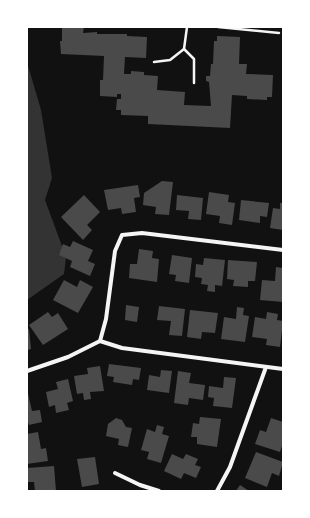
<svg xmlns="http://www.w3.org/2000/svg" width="310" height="518" font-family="Inter,sans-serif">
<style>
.water{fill:#333}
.building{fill:#4a4a4a}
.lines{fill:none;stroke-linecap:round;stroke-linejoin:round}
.service{stroke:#f5f5f5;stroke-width:2.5}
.minor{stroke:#f5f5f5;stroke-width:4}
</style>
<rect width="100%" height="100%" fill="#111"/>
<polygon class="water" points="27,62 41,110 52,178 45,200 66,257 64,274 27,300"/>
<g class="building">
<polygon points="62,27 84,27 83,33 97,32 97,34 127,34 127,36 147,37 146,58 125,57 124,74 131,74 131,71 144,72 144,75 158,76 157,90 185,92 184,105 211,106 209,82 206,81 206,76 210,76 211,64 213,64 214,41 217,41 217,36 240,37 239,64 247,64 246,74 273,75 272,97 267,97 267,100 247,99 247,96 232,95 230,128 148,124 148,116 121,115 121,110 116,110 117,99 121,99 121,94 117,94 117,97 100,96 100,80 103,80 104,56 61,54 60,41 62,41"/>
<polygon points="162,181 173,182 169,215 155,214 156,207 143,205 144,193"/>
<polygon points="138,185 140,197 134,198 136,212 122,214 121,208 108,210 104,190"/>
<polygon points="209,192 229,195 228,202 235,203 232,225 219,223 220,216 206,214"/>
<polygon points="84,195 100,212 87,225 92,230 83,240 61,217"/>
<polygon points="177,195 203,198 201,220 188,219 189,211 176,210"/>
<polygon points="241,200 269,203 267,217 260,216 260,223 239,220"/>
<polygon points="280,203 283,203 283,230 270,228 273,208 280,209"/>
<polygon points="73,241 93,250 88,261 95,264 90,276 70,267 72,261 59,255 63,244 70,247"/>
<polygon points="139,249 153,251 152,258 159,259 157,282 129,278 130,264 137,264"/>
<polygon points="172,255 192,258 189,283 175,281 176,275 169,274"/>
<polygon points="204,258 225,260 222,286 215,285 215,292 207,291 208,285 201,284 202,278 195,277 196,264 203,265"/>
<polygon points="228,260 257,262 255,281 248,281 248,287 233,286 234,280 227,279"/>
<polygon points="276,267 283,268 283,302 260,300 262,280 275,281"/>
<polygon points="64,280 77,287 80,280 93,287 78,313 53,300"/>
<polygon points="126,305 139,307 137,322 125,320"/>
<polygon points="159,306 185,309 182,336 169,335 171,321 157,320"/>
<polygon points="237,307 244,308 243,315 249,316 245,342 221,339 224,317 236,319"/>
<polygon points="190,310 218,313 215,333 202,332 201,339 187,337"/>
<polygon points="48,312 52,317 58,313 68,329 43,345 29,325"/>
<polygon points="267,312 278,314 277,320 283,321 280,347 266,345 267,339 252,337 255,317 266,319"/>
<polygon points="29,329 31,349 27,350 27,330"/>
<polygon points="109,364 141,368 139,380 133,379 132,385 113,382 114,377 107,376"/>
<polygon points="100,366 104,391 90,392 91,399 84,400 83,393 77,394 74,376 88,374 87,368"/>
<polygon points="161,370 172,371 169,393 147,390 149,375 160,377"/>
<polygon points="178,371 191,373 189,383 205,385 203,400 189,398 188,405 174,403"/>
<polygon points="224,377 236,378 232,408 213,406 214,398 208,397 209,386 223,388"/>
<polygon points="68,379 73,401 67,403 69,410 56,413 55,405 49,407 46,392 58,389 56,382"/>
<polygon points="27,389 32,411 40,410 42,422 29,425 27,419"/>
<polygon points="200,417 221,419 217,447 197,444 197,437 191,437 193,423 199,424"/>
<polygon points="116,418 122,420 126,427 132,428 128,447 118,445 119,439 106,436 108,424"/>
<polygon points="271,418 283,422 283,443 280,452 255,444 260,430 266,432"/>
<polygon points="157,425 164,427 162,434 169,436 161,463 147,459 149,452 141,450 147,429 155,432"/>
<polygon points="38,432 41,449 46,448 48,461 27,464 27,434"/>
<polygon points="256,452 283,462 279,476 272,473 267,487 245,478"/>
<polygon points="172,454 183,459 186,454 198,459 195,465 201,467 196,478 184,473 181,479 164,471"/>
<polygon points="95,457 99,484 82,487 77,459"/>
<polygon points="54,466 56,491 35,491 34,482 27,482 27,468"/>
<polygon points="240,485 249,491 236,491"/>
</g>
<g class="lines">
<g class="service">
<polyline points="187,27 184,49 194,59 194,83"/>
<polyline points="218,27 279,33"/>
<polyline points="154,62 170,60 184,49"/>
</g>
<g class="minor">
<polyline points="100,341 122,348 283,369"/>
<polyline points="27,371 68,357 100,341 106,319 115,251 122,235 142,233 283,250"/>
<polyline points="115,473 140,485 159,491"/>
<polyline points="217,491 230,467 266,367"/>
</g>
</g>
<rect width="310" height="518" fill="none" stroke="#ffffff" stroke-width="56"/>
</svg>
